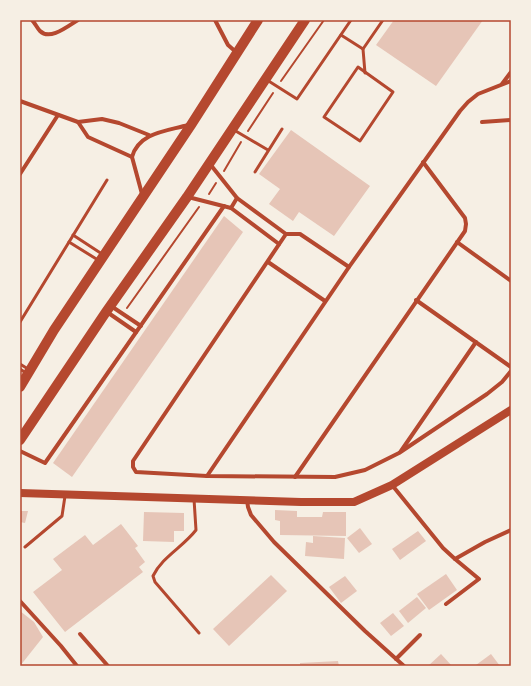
<svg xmlns="http://www.w3.org/2000/svg" width="531" height="686" font-family="Cabin,sans-serif">
<style>
.building{fill:#e6c5b7}
.lines{fill:none;stroke-linecap:round;stroke-linejoin:round}
.path{stroke:#b5482f;stroke-width:2}
.service{stroke:#b5482f;stroke-width:3}
.minor{stroke:#b5482f;stroke-width:4}
.secondary{stroke:#b5482f;stroke-width:8}
.primary{stroke:#b5482f;stroke-width:10}
.neatline{fill:none;stroke:#b5482f;stroke-width:1.5}
</style>
<rect width="100%" height="100%" fill="#f6efe4"/>
<g class="building">
<polygon points="394,20 483,20 436,86 376,45"/>
<polygon points="291,130 370,186 334,236 299,212 293,221 269,204 280,189 259,174"/>
<polygon points="224,216 243,232 72,477 53,463"/>
<polygon points="275,510 297,511 297,517 322,517 323,512 346,512 346,536 280,535 280,521 275,520"/>
<polygon points="20,511 28,511 25,523 20,522"/>
<polygon points="144,512 184,513 184,531 174,531 174,542 143,541"/>
<polygon points="121,524 138,546 135,548 145,562 139,567 143,572 65,632 33,592 62,570 53,559 85,535 93,545"/>
<polygon points="360,528 372,544 359,553 347,538"/>
<polygon points="418,531 426,541 400,560 392,549"/>
<polygon points="313,536 345,538 344,559 305,556 306,542 313,543"/>
<polygon points="446,574 457,590 429,610 417,594"/>
<polygon points="271,575 287,591 229,646 213,629"/>
<polygon points="345,576 357,591 341,603 329,587"/>
<polygon points="417,597 426,608 408,623 399,611"/>
<polygon points="20,611 34,622 43,637 20,666"/>
<polygon points="393,613 404,626 391,636 380,623"/>
<polygon points="441,654 452,666 428,666"/>
<polygon points="491,654 500,666 477,666 476,665"/>
<polygon points="338,661 339,666 300,666 300,663"/>
</g>
<g class="lines">
<g class="path">
<polyline points="281,81 324,20"/>
<polyline points="248,131 273,93"/>
<polyline points="224,171 241,142"/>
<polyline points="209,194 216,183"/>
<polyline points="127,308 199,207"/>
</g>
<g class="service">
<polyline points="341,35 363,49 383,20"/>
<polyline points="363,49 365,73"/>
<polygon points="358,67 393,92 360,141 324,117"/>
<polyline points="267,80 297,99 351,20"/>
<polyline points="234,130 268,150"/>
<polyline points="255,172 282,129"/>
<polyline points="73,235 102,254"/>
<polyline points="69,242 98,260"/>
<polyline points="20,322 107,180"/>
<polyline points="20,364 28,369"/>
<polyline points="20,369 26,373"/>
<path d="M194 499 196 530C183 547 162 557 153 576L155 582 199 633"/>
<polyline points="25,547 62,516 65,496"/>
</g>
<g class="minor">
<path d="M32 20C35 23 37 28 40 31 50 41 68 26 78 20"/>
<polyline points="215,20 228,45 236,52"/>
<polyline points="502,84 511,72"/>
<polyline points="20,101 78,122 102,119 119,123 149,135"/>
<polyline points="78,122 88,137 132,157"/>
<polyline points="482,122 511,120"/>
<polyline points="210,164 237,198 286,234 300,234 349,267"/>
<polyline points="20,174 58,115"/>
<path d="M142 194 132 157C139 132 168 131 188 125"/>
<polyline points="188,197 231,208 279,244"/>
<polyline points="231,208 237,198"/>
<polyline points="286,234 133,461 133,467 136,472 207,476 335,477 365,470 399,453 487,394 502,382 511,371"/>
<polyline points="457,242 511,281"/>
<polyline points="268,262 325,301"/>
<polyline points="416,300 511,367"/>
<polyline points="111,306 141,326"/>
<polyline points="107,312 136,332"/>
<polyline points="20,451 45,463 224,206"/>
<polyline points="401,451 476,342"/>
<polyline points="207,476 349,267 460,111 468,102 478,94 511,81"/>
<polyline points="295,477 465,231 466,224 465,218 423,162"/>
<polyline points="392,485 443,548 455,559 479,579 446,604"/>
<polyline points="247,500 248,507 251,515 274,542 365,631 404,666"/>
<polyline points="455,559 485,542 511,530"/>
<polyline points="20,601 61,646 77,666"/>
<polyline points="80,634 108,666"/>
<polyline points="396,659 420,635"/>
</g>
<polyline class="secondary" points="20,493 301,502 354,502 392,485 511,410"/>
<g class="primary">
<polyline points="20,387 54,330 191,125 258,20"/>
<polyline points="20,440 106,312 187,197 305,20"/>
</g>
</g>
<rect width="531" height="686" fill="none" stroke="#f6efe4" stroke-width="42"/>
<rect x="21" y="21" width="489" height="644" class="neatline"/>
</svg>
